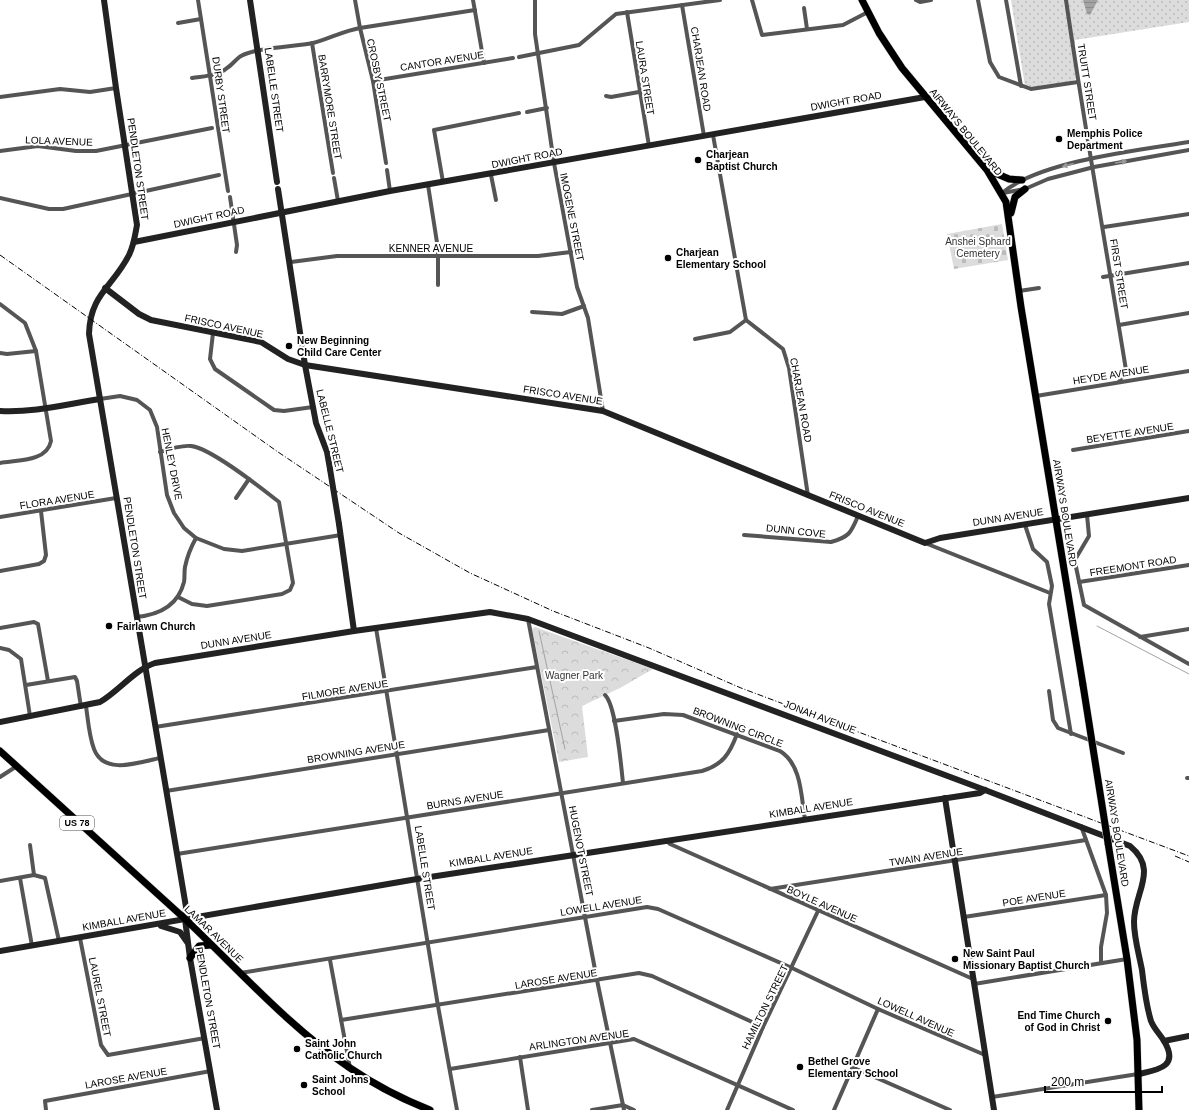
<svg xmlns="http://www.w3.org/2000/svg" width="1189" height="1110" font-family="Arial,sans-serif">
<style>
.grass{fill:url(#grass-dots)}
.cemetery{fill:url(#cemetery-stones)}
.park{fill:url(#park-crowns)}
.water{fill:url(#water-rules)}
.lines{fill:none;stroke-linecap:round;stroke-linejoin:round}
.stream{stroke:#a3a3a3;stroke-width:1}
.primary-casing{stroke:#dbdbdb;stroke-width:8}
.street{stroke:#555;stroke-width:4}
.secondary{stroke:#222;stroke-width:6}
.primary{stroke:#000;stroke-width:7}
.rail{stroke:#000;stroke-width:1;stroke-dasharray:6 2 1 2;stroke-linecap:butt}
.primary-bridge-casing{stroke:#dbdbdb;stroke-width:8;stroke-linecap:butt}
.secondary-bridge{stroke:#222;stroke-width:6}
.primary-bridge{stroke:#000;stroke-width:7}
.oneway{fill:#999}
.poi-dot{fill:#000;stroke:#fff;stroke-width:1.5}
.labels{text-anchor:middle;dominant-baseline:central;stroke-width:4;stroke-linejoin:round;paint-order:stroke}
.shield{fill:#fff;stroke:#4c4c4c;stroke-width:1}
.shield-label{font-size:9px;font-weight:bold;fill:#000}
.street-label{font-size:10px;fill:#000;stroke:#fff}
.poi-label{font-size:10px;font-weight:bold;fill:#000;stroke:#fff;text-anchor:start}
.park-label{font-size:10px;fill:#333;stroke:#fff}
</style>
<defs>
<pattern id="grass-dots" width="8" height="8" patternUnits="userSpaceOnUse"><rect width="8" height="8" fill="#dcdcdc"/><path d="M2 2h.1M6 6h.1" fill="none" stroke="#bbb" stroke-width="1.8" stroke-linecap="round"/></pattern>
<pattern id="cemetery-stones" width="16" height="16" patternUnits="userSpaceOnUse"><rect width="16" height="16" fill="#dcdcdc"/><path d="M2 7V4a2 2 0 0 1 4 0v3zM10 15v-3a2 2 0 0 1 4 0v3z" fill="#bbb"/></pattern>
<pattern id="park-crowns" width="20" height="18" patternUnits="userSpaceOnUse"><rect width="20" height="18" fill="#dcdcdc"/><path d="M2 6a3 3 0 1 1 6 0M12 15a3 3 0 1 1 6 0" fill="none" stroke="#bbb"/></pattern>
<pattern id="water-rules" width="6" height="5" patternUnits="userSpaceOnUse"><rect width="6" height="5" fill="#a3a3a3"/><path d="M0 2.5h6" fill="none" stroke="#8b8b8b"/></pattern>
</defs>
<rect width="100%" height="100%" fill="#fff"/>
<polygon class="grass" points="1011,0 1189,0 1189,22 1075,40 1076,79 1070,82 1031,88 1025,86"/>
<polygon class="cemetery" points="1002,224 1008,260 954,269 947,234"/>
<polygon class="park" points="535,627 653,669 620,688 582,706 588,757 559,762 532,629"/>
<polygon class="water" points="1083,0 1098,0 1090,15 1087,14"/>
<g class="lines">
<g class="stream">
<polyline points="1097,626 1189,674"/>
<polyline points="539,631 565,749"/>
</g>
<defs>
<g id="primary">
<polyline points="862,0 879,33 902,68 987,170 1006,202 1021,307 1083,685"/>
<polyline points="988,170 1009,179 1022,180"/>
<polyline points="1011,213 1015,197 1025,189"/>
<path d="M0 751C61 807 123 862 184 918 238 969 288 1026 350 1068 375 1085 402 1099 430 1110"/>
<polyline points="1108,843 1127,959 1137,1040 1139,1110"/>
<polyline points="190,958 199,946 211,945"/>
</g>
</defs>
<use href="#primary" class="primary-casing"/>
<g class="street">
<polyline points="198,0 228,191"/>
<polyline points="355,0 360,28 373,81 386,163"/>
<polyline points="473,0 484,63"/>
<polyline points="535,0 535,34 554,163 577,287 588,318 603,411"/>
<polyline points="752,0 762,35 843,25 868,12"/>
<polyline points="916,0 920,2 931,0"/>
<polyline points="978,0 990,62 999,77 1031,89 1078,82"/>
<polyline points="1006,0 1021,86"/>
<path d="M1066 0C1084 124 1106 247 1126 370L1119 382"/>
<polyline points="682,5 704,136"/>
<polyline points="804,8 807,29"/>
<polyline points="627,12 649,146"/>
<polyline points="178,23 201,19"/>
<polyline points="312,43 333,173"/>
<polyline points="519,57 579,45 616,14 720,0"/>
<path d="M192 78C204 76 218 76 227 68 232 65 236 59 241 56 258 47 294 47 313 43 329 39 343 31 360 28L475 10"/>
<polyline points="373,81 513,58"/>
<polyline points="606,96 611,97 639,92"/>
<polyline points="0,97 60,89 90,92 116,88"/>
<polyline points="527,112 547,108"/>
<polyline points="713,135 746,320 783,349 789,368 808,496"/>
<polyline points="0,151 38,146 76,151 96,151 212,128"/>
<polyline points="387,170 390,191"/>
<polyline points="491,175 496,200"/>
<polyline points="334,178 338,201"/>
<polyline points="443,182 434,130 519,113"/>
<polyline points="428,185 438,249 438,285"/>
<path d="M1002 193C1040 161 1139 150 1189 142"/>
<polyline points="1003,193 1025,189 1048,179 1094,167 1189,150"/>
<polyline points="230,197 237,245 236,252"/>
<polyline points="0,198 49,209 63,209 219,175"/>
<polyline points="1104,227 1189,214"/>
<polyline points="291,262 337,256 538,256 571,252"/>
<polyline points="1103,277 1189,263"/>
<polyline points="1019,291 1039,288"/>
<path d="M0 304 25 323 36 351 51 441C47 462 17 460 0 463"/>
<polyline points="532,312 562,314 584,306"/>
<polyline points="1119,325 1189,313"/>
<polyline points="213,333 210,359 215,369 274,410 284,411 313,407"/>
<polyline points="695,339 730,332 746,320"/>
<polyline points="0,353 7,354 36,351"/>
<polyline points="1036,396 1189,371"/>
<polyline points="100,399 120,396 137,400 150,410 157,427 167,495 174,513 184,528 196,538 224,549 242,551 341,535"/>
<polyline points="1073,450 1189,431"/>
<path d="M160 452C169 449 181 445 191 446 211 448 261 488 279 502L293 583 290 590 282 594 207 606 192 604 178 597"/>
<polyline points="236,498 249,479"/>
<polyline points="1087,515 1089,536 1076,558 1076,567 1084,605 1189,664"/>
<polyline points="0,517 116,498"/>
<polyline points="1025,525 1033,549 1047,562 1052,586 1049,604 1071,734"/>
<path d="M744 535 831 542C849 537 851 533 858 516"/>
<polyline points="925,543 1050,593"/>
<polyline points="0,571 39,564 44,561 46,555 41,511"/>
<polyline points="1079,582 1189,565"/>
<path d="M136 617C158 615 178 606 184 582 185 577 184 572 185 567 187 557 191 547 196 538"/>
<polyline points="528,619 597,980 624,1110"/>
<polyline points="0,628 34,622 38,624 48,681"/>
<polyline points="376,628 438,1006 457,1110"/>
<polyline points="1140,637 1189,629"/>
<polyline points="0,648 9,650 21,659 30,716"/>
<polyline points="26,685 75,677 77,681 81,707"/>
<polyline points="1049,691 1053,720 1058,728 1123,753"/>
<path d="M605 695C616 705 621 765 623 783"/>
<path d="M86 706C88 720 89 736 94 749 104 776 140 762 160 758"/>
<path d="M614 721 664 714 683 715 780 751C802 765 801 796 805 820"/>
<polyline points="155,727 537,667"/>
<polyline points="0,777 17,766"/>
<polyline points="1187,778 1189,778"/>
<polyline points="166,791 549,730"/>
<polyline points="1081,826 1106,895 1107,913 1101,947 1101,962"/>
<polyline points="666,840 670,844 973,979"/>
<polyline points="30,845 34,875"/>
<path d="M177 854 702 771C723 765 730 753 737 734"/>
<polyline points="20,878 32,946"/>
<polyline points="0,881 34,875 45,878 59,941"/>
<polyline points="770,889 1086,840"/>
<polyline points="964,917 1106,895"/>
<polyline points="80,938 101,1045 108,1055 205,1038"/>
<polyline points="330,960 350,1068"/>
<polyline points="240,973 647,907 658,909 792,968 878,1009 985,1055"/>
<polyline points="974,984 1127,959"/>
<polyline points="341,1020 639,973 652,976 763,1027"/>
<polyline points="520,1057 528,1110"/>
<polyline points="854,1068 950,1110"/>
<polyline points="450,1069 634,1039 793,1110"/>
<polyline points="992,1097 1138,1074"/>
<polyline points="46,1110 45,1101 211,1071"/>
<polyline points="592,1110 623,1105 634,1110"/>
<polyline points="727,1110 763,1027 818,911"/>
<polyline points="834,1110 878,1009"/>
</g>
<g class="secondary">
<path d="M104 0 116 88 137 225C135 235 134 245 129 255 113 287 90 294 89 334L186 907 185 919 190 958 217 1110"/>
<polyline points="250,0 277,182"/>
<polyline points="278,189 305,365 316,423 327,452 330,469"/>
<polyline points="134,242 390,191 925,97"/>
<polyline points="105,288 139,314 151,320 261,342 288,359 305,365 603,411 925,543 940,538 1189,498"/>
<path d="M0 411C33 413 67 404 100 399"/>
<polyline points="339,524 354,631"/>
<path d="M0 722 100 702C119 691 134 670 155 663L354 631 490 612 528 619 985 790 1130 846C1159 870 1134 892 1134 922 1134 938 1139 954 1142 970 1144 987 1146 1005 1151 1021 1154 1029 1160 1034 1164 1041 1180 1067 1157 1070 1139 1074"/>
<polyline points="945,798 994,1110"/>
<polyline points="161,926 180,932 187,942"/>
<polyline points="0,951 417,879 980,793 985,790"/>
<polyline points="1164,1041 1189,1036"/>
</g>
<use href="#primary" class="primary"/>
<g class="rail">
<polyline points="0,255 278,452 399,533 470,573 553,611 649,648 741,688 1189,856"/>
<polyline points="1175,856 1189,862"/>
</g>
<defs>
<polyline id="primary-bridge" points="1083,685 1108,843"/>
</defs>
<use href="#primary-bridge" class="primary-bridge-casing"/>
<polyline class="secondary-bridge" points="330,469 339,524"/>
<use href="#primary-bridge" class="primary-bridge"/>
</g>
<defs><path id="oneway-solid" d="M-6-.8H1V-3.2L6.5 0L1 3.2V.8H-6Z"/></defs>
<g class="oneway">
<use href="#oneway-solid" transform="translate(1121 162) rotate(-9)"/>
<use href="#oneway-solid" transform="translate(1068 165) rotate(165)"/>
</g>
<g class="poi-dot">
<circle cx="1059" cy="139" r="4"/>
<circle cx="698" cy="160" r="4"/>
<circle cx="668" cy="258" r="4"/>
<circle cx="289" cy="346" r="4"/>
<circle cx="109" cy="626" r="4"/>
<circle cx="955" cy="959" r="4"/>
<circle cx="1108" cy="1021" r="4"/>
<circle cx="297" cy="1049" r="4"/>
<circle cx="800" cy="1067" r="4"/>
<circle cx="304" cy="1085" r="4"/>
</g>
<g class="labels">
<rect class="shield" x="60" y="816" width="34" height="14" rx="3"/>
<g class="shield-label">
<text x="77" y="823">US 78</text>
</g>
<g class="street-label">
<text transform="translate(442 61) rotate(-9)">CANTOR AVENUE</text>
<text transform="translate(701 69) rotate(81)">CHARJEAN ROAD</text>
<text transform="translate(645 78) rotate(81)">LAURA STREET</text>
<text transform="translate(379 80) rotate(78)">CROSBY STREET</text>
<text transform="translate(1087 82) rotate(81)">TRUITT STREET</text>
<text transform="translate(274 90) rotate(82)">LABELLE STREET</text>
<text transform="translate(221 95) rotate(82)">DURBY STREET</text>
<text transform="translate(846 101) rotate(-10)">DWIGHT ROAD</text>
<text transform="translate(330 107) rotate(81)">BARRYMORE STREET</text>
<text transform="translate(966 132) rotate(51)">AIRWAYS BOULEVARD</text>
<text transform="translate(59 141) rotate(2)">LOLA AVENUE</text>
<text transform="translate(527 158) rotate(-11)">DWIGHT ROAD</text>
<text transform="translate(138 169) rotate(82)">PENDLETON STREET</text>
<text transform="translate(209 217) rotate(-12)">DWIGHT ROAD</text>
<text transform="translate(572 217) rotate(79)">IMOGENE STREET</text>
<text x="431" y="248">KENNER AVENUE</text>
<text transform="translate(1119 274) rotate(81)">FIRST STREET</text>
<text transform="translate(224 326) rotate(12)">FRISCO AVENUE</text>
<text transform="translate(1111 375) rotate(-9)">HEYDE AVENUE</text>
<text transform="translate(563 395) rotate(9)">FRISCO AVENUE</text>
<text transform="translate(801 400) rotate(80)">CHARJEAN ROAD</text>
<text transform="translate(330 431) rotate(76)">LABELLE STREET</text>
<text transform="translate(1130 433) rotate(-9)">BEYETTE AVENUE</text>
<text transform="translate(172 464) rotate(79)">HENLEY DRIVE</text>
<text transform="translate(57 500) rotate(-9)">FLORA AVENUE</text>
<text transform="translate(867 509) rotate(22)">FRISCO AVENUE</text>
<text transform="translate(1065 513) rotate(81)">AIRWAYS BOULEVARD</text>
<text transform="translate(1008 517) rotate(-9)">DUNN AVENUE</text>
<text transform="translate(796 531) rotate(6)">DUNN COVE</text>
<text transform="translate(135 548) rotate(81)">PENDLETON STREET</text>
<text transform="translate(1133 566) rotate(-9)">FREEMONT ROAD</text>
<text transform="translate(236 640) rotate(-9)">DUNN AVENUE</text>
<text transform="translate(345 690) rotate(-9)">FILMORE AVENUE</text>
<text transform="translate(820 717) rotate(21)">JONAH AVENUE</text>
<text transform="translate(738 727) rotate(21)">BROWNING CIRCLE</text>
<text transform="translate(356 752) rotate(-9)">BROWNING AVENUE</text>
<text transform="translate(465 800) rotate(-9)">BURNS AVENUE</text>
<text transform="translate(811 808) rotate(-9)">KIMBALL AVENUE</text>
<text transform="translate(1117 833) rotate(81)">AIRWAYS BOULEVARD</text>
<text transform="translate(581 851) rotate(79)">HUGENOT STREET</text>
<text transform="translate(491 857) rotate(-9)">KIMBALL AVENUE</text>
<text transform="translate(926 857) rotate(-9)">TWAIN AVENUE</text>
<text transform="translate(425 868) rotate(81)">LABELLE STREET</text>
<text transform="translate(1034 898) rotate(-9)">POE AVENUE</text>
<text transform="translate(822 904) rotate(24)">BOYLE AVENUE</text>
<text transform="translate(601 906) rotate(-9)">LOWELL AVENUE</text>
<text transform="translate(124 920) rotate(-10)">KIMBALL AVENUE</text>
<text transform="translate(214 934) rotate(44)">LAMAR AVENUE</text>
<text transform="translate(556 979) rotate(-9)">LAROSE AVENUE</text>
<text transform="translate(100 997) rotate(79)">LAUREL STREET</text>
<text transform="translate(208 998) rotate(80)">PENDLETON STREET</text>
<text transform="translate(765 1007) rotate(-64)">HAMILTON STREET</text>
<text transform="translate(916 1017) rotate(24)">LOWELL AVENUE</text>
<text transform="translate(579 1040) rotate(-8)">ARLINGTON AVENUE</text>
<text transform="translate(126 1078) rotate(-10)">LAROSE AVENUE</text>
</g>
<g class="poi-label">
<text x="1067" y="133">Memphis Police<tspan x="1067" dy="12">Department</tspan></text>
<text x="706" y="154">Charjean<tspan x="706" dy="12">Baptist Church</tspan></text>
<text x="676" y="252">Charjean<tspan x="676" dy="12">Elementary School</tspan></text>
<text x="297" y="340">New Beginning<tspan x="297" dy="12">Child Care Center</tspan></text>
<text x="117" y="626">Fairlawn Church</text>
<text x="963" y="953">New Saint Paul<tspan x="963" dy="12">Missionary Baptist Church</tspan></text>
<text x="1100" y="1015" text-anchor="end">End Time Church<tspan x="1100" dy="12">of God in Christ</tspan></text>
<text x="305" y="1043">Saint John<tspan x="305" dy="12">Catholic Church</tspan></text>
<text x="808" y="1061">Bethel Grove<tspan x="808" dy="12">Elementary School</tspan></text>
<text x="312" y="1079">Saint Johns<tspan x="312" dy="12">School</tspan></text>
</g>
<g class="park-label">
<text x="978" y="241">Anshei Sphard<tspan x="978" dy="12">Cemetery</tspan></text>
<text x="574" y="675">Wagner Park</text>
</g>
</g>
<path d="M1045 1086v6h117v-6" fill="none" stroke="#000000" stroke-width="2"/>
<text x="1051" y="1086" font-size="12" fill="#000000" stroke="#ffffff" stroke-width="3" paint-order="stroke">200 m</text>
</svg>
